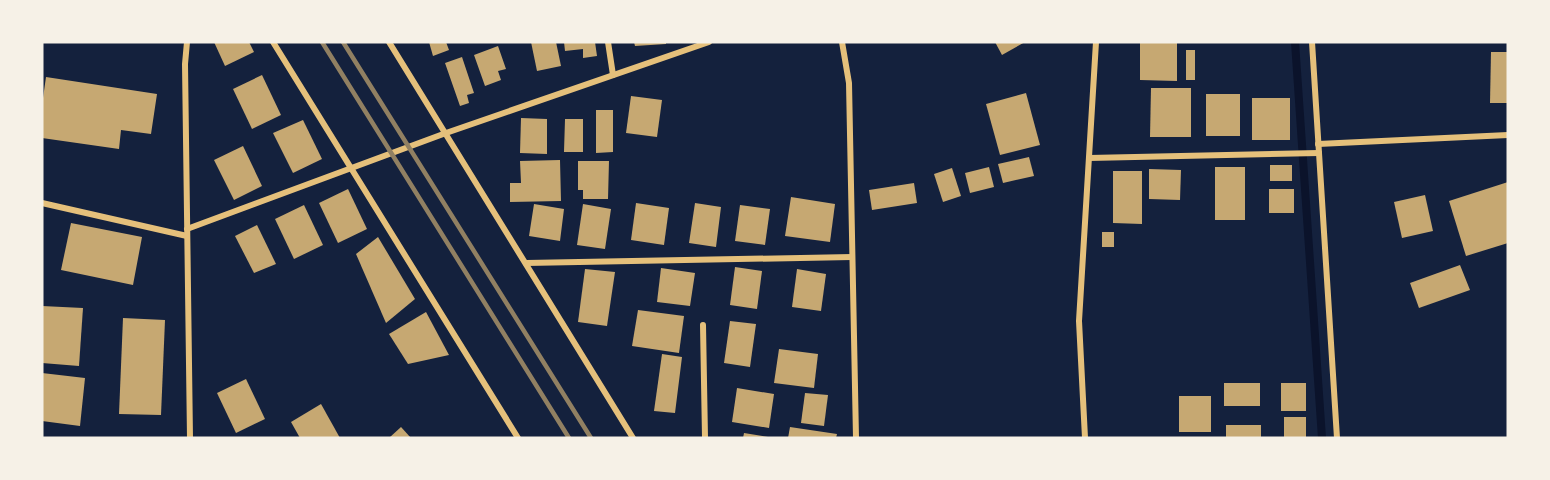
<svg xmlns="http://www.w3.org/2000/svg" width="1550" height="480" font-family="'Roboto Condensed',sans-serif">
<style>
.lines{fill:none;stroke-linecap:round;stroke-linejoin:round}
.stream{stroke:#0b132b;stroke-width:8}
.building{fill:#c6a872}
.minor{stroke:#e5c07b;stroke-width:6}
.rail{stroke:#918062;stroke-width:4.5}
</style>
<rect width="100%" height="100%" fill="#14213d"/>
<g class="lines">
<polyline class="stream" points="1295,42 1322,438"/>
</g>
<g class="building">
<polygon points="214,42 249,42 254,52 225,66"/>
<polygon points="429,42 446,42 449,50 433,56"/>
<polygon points="531,42 556,42 561,66 537,71"/>
<polygon points="564,42 595,42 597,56 583,58 583,49 565,51"/>
<polygon points="634,42 666,42 666,44 635,46"/>
<polygon points="995,42 1025,42 1002,55"/>
<polygon points="1140,42 1177,42 1177,81 1140,80"/>
<polygon points="498,46 506,69 498,71 501,80 485,86 474,55"/>
<rect x="1186" y="50" width="9" height="30"/>
<polygon points="1491,52 1508,52 1508,103 1490,103"/>
<polygon points="462,57 474,93 467,95 469,103 460,106 445,63"/>
<polygon points="262,75 281,115 252,129 233,89"/>
<polygon points="46,77 157,94 151,134 121,130 119,149 42,138 42,105"/>
<polygon points="1151,88 1191,88 1191,137 1150,137"/>
<polygon points="1026,93 1040,145 1000,155 986,104"/>
<rect x="1206" y="94" width="34" height="42"/>
<polygon points="631,96 662,100 657,137 626,133"/>
<rect x="1252" y="98" width="38" height="42"/>
<polygon points="596,110 613,110 613,152 596,153"/>
<polygon points="521,118 547,119 547,154 520,153"/>
<polygon points="565,119 583,119 583,152 564,152"/>
<polygon points="303,120 322,159 293,173 273,133"/>
<polygon points="243,146 262,186 234,200 214,160"/>
<polygon points="1029,157 1034,176 1003,183 998,164"/>
<polygon points="560,160 561,201 510,202 510,183 521,183 520,161"/>
<polygon points="578,161 609,161 608,199 583,199 583,190 578,190"/>
<rect x="1270" y="165" width="22" height="16"/>
<polygon points="989,167 994,187 970,193 965,173"/>
<rect x="1215" y="167" width="30" height="53"/>
<polygon points="952,168 961,196 943,202 934,174"/>
<polygon points="1149,169 1181,170 1180,200 1149,199"/>
<polygon points="1113,171 1142,171 1142,224 1113,223"/>
<polygon points="1508,182 1508,243 1466,256 1449,201"/>
<polygon points="914,183 917,203 872,210 869,190"/>
<polygon points="348,189 367,229 338,243 319,203"/>
<rect x="1269" y="189" width="25" height="24"/>
<polygon points="1425,195 1433,231 1402,238 1394,202"/>
<polygon points="791,197 835,204 830,242 785,236"/>
<polygon points="636,203 669,208 664,245 631,240"/>
<polygon points="695,203 721,207 716,247 689,243"/>
<polygon points="534,204 564,209 560,241 529,236"/>
<polygon points="583,204 611,209 605,249 577,245"/>
<polygon points="304,205 323,245 294,259 275,219"/>
<polygon points="740,205 770,209 765,245 735,241"/>
<polygon points="71,223 142,237 133,285 61,270"/>
<polygon points="257,225 276,264 254,273 235,236"/>
<rect x="1102" y="232" width="12" height="15"/>
<polygon points="378,237 415,299 386,323 356,254"/>
<polygon points="1460,265 1470,290 1419,308 1410,283"/>
<polygon points="735,267 762,271 757,309 730,305"/>
<polygon points="661,268 695,273 690,306 657,302"/>
<polygon points="585,269 615,272 607,326 578,322"/>
<polygon points="797,269 826,274 821,311 792,307"/>
<polygon points="42,306 83,308 79,366 42,363"/>
<polygon points="638,310 684,316 679,353 632,346"/>
<polygon points="426,312 449,355 408,364 389,334"/>
<polygon points="123,318 165,320 161,415 119,414"/>
<polygon points="730,321 756,324 750,367 724,363"/>
<polygon points="779,349 818,354 814,388 774,383"/>
<polygon points="662,354 682,357 675,413 654,411"/>
<polygon points="42,373 85,378 80,426 42,421"/>
<polygon points="246,379 265,419 236,433 217,393"/>
<rect x="1224" y="383" width="36" height="23"/>
<rect x="1281" y="383" width="25" height="28"/>
<polygon points="737,388 774,394 769,428 732,422"/>
<polygon points="805,393 828,395 824,426 801,423"/>
<rect x="1179" y="396" width="32" height="36"/>
<polygon points="321,404 340,438 300,438 291,422"/>
<rect x="1284" y="417" width="22" height="21"/>
<rect x="1226" y="425" width="35" height="13"/>
<polygon points="401,427 411,438 389,438"/>
<polygon points="790,427 837,434 836,438 788,438"/>
<polygon points="744,433 768,437 768,438 743,438"/>
</g>
<g class="lines">
<g class="minor">
<polyline points="187,42 185,64 190,438"/>
<polyline points="273,42 518,438"/>
<polyline points="389,42 633,438"/>
<polyline points="608,42 613,75"/>
<polyline points="842,42 849,83 856,438"/>
<polyline points="1312,42 1337,438"/>
<polyline points="1318,144 1508,135"/>
<polyline points="1089,158 1319,153"/>
<polyline points="42,203 187,236"/>
<polyline points="187,229 446,133 709,42"/>
<polyline points="526,263 852,257"/>
<polyline points="703,325 705,438"/>
<polyline points="1085,438 1079,321 1096,42"/>
</g>
<g class="rail">
<polyline points="322,42 569,438"/>
<polyline points="343,42 591,438"/>
</g>
</g>
<rect width="1550" height="480" fill="none" stroke="#f6f1e7" stroke-width="87"/>
</svg>
